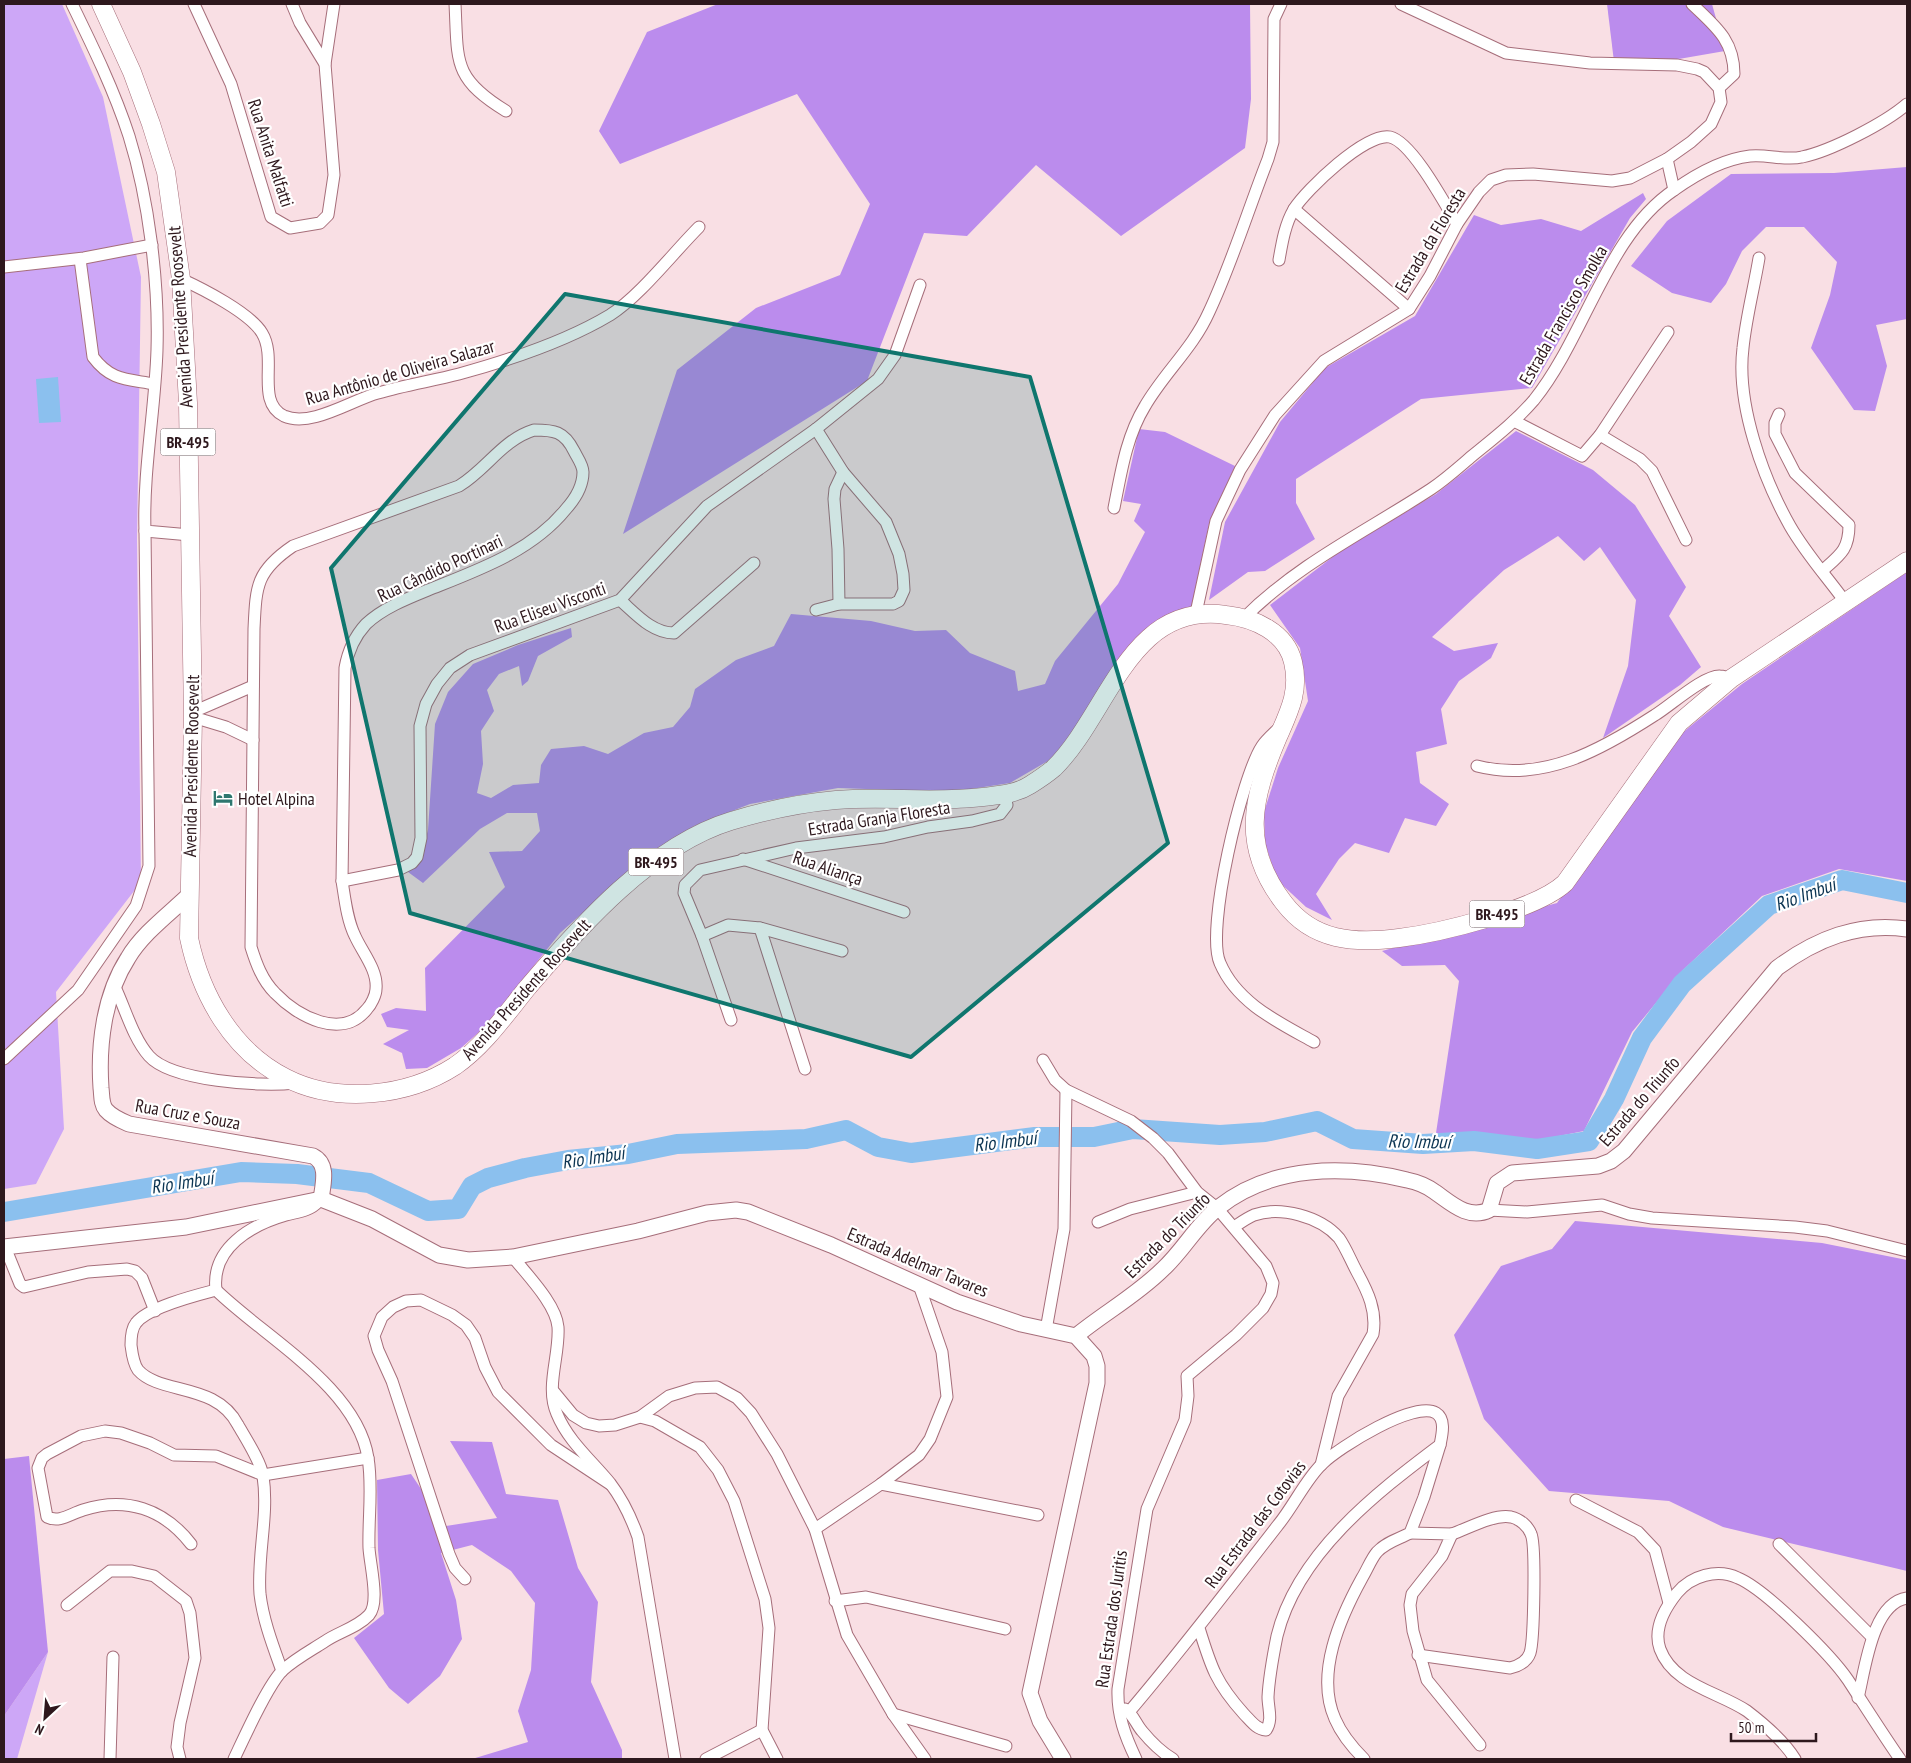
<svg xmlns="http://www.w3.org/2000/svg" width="1911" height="1763" font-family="'PT Sans Narrow',sans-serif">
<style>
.green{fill:#cda7f7}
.forest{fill:#bb8ced}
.water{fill:#8bc0ee}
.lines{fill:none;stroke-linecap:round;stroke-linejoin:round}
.river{stroke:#8bc0ee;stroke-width:20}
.street-casing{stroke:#a66e7a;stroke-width:13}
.secondary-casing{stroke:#a66e7a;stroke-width:17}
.primary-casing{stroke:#a66e7a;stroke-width:19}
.street{stroke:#fff;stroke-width:11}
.secondary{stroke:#fff;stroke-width:15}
.primary{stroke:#fff;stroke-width:18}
.marked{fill:#0f766e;fill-opacity:0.2;stroke:#0f766e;stroke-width:4;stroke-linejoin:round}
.labels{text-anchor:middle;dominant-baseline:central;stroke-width:4.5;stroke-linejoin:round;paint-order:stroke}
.shield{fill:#fff;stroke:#6d5d61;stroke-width:1}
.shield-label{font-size:16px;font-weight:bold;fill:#2e181d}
.street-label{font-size:18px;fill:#2e181d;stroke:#fff}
.poi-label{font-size:18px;fill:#2e181d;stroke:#fff;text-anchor:start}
.water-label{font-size:19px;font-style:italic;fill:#0b3452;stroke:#fff}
</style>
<rect width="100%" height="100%" fill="#f9dfe4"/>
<g class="green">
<polygon points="4,4 62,4 103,97 141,277 137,539 141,882 56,992 64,1129 36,1184 4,1189"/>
<polygon points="48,1652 17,1759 4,1759 4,1716"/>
</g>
<g class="forest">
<polygon points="718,4 1250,4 1251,99 1245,148 1121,236 1036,165 967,236 924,233 867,381 623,534 677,370 756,308 840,275 870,204 797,94 620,164 599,131 647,32"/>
<polygon points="1607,4 1712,4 1725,51 1615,70"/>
<polygon points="1907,167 1907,319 1876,325 1887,366 1875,411 1854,410 1811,348 1830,295 1837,262 1804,227 1766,227 1742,251 1726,284 1711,303 1672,293 1631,266 1667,221 1731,174 1834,173"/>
<polygon points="1643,193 1646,199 1630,218 1532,388 1421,399 1296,479 1296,503 1315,539 1265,571 1248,572 1209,600 1225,522 1280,422 1325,368 1415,316 1474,215 1501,225 1541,219 1581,231"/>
<polygon points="1139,429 1165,432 1235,466 1209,524 1191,609 1159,619 1135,643 1053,758 1010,783 951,792 838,788 750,804 694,826 622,878 560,933 486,1026 461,1048 427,1068 406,1069 402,1053 383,1044 409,1030 387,1027 381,1014 396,1008 426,1011 425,968 505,887 489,852 522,851 540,831 537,813 507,813 480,829 423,883 408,872 419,863 428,830 435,724 448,692 473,664 518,645 571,628 572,637 538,656 528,681 522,686 519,666 499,674 487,690 494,711 481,731 483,764 477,793 491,798 513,785 539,783 541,765 551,749 584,746 608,754 644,733 673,727 690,707 695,689 736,660 774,646 791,614 871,621 915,631 946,630 970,653 1015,671 1018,691 1045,684 1055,661 1118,584 1145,532 1134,521 1141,504 1123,501"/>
<polygon points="1516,431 1593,470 1635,505 1686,587 1669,616 1701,667 1680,685 1603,738 1628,666 1636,600 1600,547 1584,561 1558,536 1504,570 1432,637 1454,651 1498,643 1491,658 1459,681 1441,709 1447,744 1416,752 1420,783 1449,804 1436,826 1405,818 1389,853 1355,843 1339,859 1316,894 1332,920 1306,907 1277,880 1265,843 1264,812 1278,768 1308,701 1300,648 1270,605 1339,552 1436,494"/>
<polygon points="1907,572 1907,881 1839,869 1762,896 1683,970 1632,1032 1584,1131 1539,1140 1436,1133 1459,981 1445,965 1402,966 1382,951 1557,903 1681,734 1742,684"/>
<polygon points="1575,1221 1822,1243 1907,1260 1907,1571 1723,1527 1669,1501 1549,1491 1484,1419 1454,1335 1501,1266 1552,1249"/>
<polygon points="450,1441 492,1442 506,1494 558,1500 578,1568 598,1602 591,1682 622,1750 622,1759 472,1759 528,1742 518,1711 531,1670 535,1603 511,1571 472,1545 441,1553 456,1600 462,1639 440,1676 408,1704 389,1688 354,1638 384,1614 378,1550 377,1480 411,1474 446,1526 497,1518"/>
<polygon points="29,1456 48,1652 4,1716 4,1459"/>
</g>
<polygon class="water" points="58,377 61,422 39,423 36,379"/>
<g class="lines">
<polyline class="river" points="4,1212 241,1172 297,1174 369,1183 428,1211 458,1209 472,1186 488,1178 525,1168 568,1160 628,1154 677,1144 806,1139 846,1130 878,1147 911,1153 1035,1137 1094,1137 1133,1129 1220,1135 1265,1132 1317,1121 1353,1139 1423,1144 1474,1141 1537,1149 1589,1141 1614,1099 1642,1038 1682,984 1769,905 1842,880 1907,893"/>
<defs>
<g id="street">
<path d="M72 4C93 47 114 90 129 136 149 200 159 283 157 350 155 411 143 470 145 531L190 535"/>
<polyline points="194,4 231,84 271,217 290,228 320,223 328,215 334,175 325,64 300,23 292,4"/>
<path d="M455 4C458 61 452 78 506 111"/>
<path d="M1692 4C1715 26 1734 40 1734 74L1719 88"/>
<polyline points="325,64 334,4"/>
<polyline points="1667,159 1674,190"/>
<polyline points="1294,209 1409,309"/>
<path d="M1759 258C1754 288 1746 318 1743 348 1736 404 1763 478 1790 526 1806 554 1828 578 1846 603"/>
<path d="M80 259 93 357C111 381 127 379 154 384"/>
<path d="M1279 260C1282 243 1285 224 1294 209 1306 190 1366 132 1390 137 1412 142 1445 204 1457 224"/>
<polyline points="4,267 84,258 152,245"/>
<path d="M181 279C203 289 250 313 262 333 278 359 255 402 284 416 311 428 352 400 378 393 404 385 432 381 459 374 510 360 565 342 610 315 640 296 673 253 699 227"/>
<path d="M1779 414 1775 423V434L1795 473 1849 525C1849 550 1840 555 1822 571"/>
<polyline points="1514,421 1582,456 1600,435 1668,332"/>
<path d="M534 430C554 430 564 431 574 451 577 457 583 465 583 472 583 486 575 499 566 509 533 550 481 569 433 588 411 597 384 607 366 624 354 637 348 651 345 668L342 881C345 899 347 920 355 936 362 952 378 970 376 989 376 995 371 1005 367 1009 342 1041 297 1016 275 993 262 980 256 963 251 947L254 629C256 586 256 571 293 546L459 486C487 469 502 440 534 430Z"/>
<polyline points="1600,435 1640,459 1652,471 1686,540"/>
<path d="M1114 508C1121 473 1126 437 1145 406 1164 373 1193 348 1209 312 1232 263 1248 210 1268 159L1273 142 1274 19 1281 4"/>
<path d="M620 600C636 614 652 633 674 633L754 563"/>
<polyline points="839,604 838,549 834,499 835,489 843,472"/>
<polyline points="816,610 839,604 893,604 899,601 904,590 903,574 899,554 886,522 843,472 816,429"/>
<polyline points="1196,613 1216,521 1240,470 1275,415 1324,361 1409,309 1430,276 1457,224 1479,192 1491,180 1506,175 1533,174 1612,181 1630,178 1667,159 1691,142 1711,124 1721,102 1719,88 1704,72 1697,69 1677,65 1590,63 1506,53 1401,4"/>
<path d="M1244 618C1299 563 1367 531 1431 489 1446 479 1459 467 1472 456 1494 438 1516 421 1534 400 1585 337 1607 235 1674 190 1695 175 1724 159 1750 156 1767 154 1785 161 1802 157 1831 151 1885 123 1907 104"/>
<polyline points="193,712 253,686"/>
<polyline points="193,717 226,727 253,740"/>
<path d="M1278 729C1273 734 1266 740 1262 746 1242 776 1205 930 1220 963 1237 1003 1278 1022 1314 1042"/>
<path d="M1477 766C1543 783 1601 750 1655 715 1670 706 1704 675 1720 676 1724 676 1728 678 1732 678"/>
<polyline points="743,859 904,912"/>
<polyline points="342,881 398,870 412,863 417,857 421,838 420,726 426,704 437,684 450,668 470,655 620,600 707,506 816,429 878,379 895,355 920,285"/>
<polyline points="760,928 805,1069"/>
<polyline points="702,936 731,1020"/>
<polyline points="842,951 760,928 728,925 702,936 684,893 685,885 700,870 796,848 884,837 928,827 972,821 1000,814 1007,805 1005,795"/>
<path d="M115 987C125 1008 133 1038 149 1056 171 1081 261 1087 294 1083"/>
<polyline points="4,1059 78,990 136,906 149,866 145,531"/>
<path d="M1043 1060 1055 1080 1066 1090 1131 1121 1153 1138 1168 1153 1197 1192 1217 1208 1266 1266 1273 1283 1271 1294 1263 1308 1236 1335 1187 1376 1188 1396 1185 1420 1147 1509 1118 1689C1117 1715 1125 1736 1136 1759"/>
<polyline points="1489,1210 1527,1212 1602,1205 1629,1214 1652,1218 1795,1227 1827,1231 1907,1251"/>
<polyline points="1098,1222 1130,1209 1197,1192"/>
<path d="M1234 1227C1240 1223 1247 1218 1254 1215 1280 1206 1320 1216 1339 1238 1346 1248 1351 1261 1357 1272 1368 1292 1377 1311 1373 1334L1338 1396 1321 1465"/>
<polyline points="5,1247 20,1284 24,1287 88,1272 127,1269 135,1271 142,1278 155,1311"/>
<path d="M513 1257C527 1275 556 1304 558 1327 560 1355 545 1387 557 1414 568 1441 592 1461 610 1483 623 1500 631 1517 638 1537L675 1759"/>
<path d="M216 1290C264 1337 357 1387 368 1458 373 1487 368 1519 369 1548 370 1565 380 1603 369 1615 357 1628 338 1632 324 1642 310 1651 295 1659 283 1670 268 1684 244 1738 234 1759"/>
<path d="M216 1290C197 1295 148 1307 136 1323 132 1328 131 1338 131 1345 132 1353 133 1363 138 1370 160 1395 216 1382 238 1425 246 1439 261 1462 263 1476 269 1515 257 1555 260 1594 263 1620 273 1646 282 1671"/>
<path d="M216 1290C211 1248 251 1225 286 1215 297 1212 310 1211 318 1202"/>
<polyline points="1046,1330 1064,1229 1066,1090"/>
<polyline points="554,1392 573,1415 586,1423 599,1426 615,1425 640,1417 655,1421 700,1447 718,1470 734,1501 765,1599 769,1628 762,1730 777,1759"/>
<polyline points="640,1417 669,1396 695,1388 717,1387 737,1398 751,1413 777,1454 815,1529 847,1635 893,1714 925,1759"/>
<polyline points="881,1484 919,1455 930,1439 947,1397 942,1352 919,1285"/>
<polyline points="1576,1500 1638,1532 1655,1550 1669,1603"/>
<polyline points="815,1529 881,1484 1038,1515"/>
<polyline points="1410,1533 1452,1534 1442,1556 1412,1594 1410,1605 1413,1631 1427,1680 1480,1745"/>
<path d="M191 1544C164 1509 126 1496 83 1510 70 1514 60 1523 47 1517L38 1468 42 1458 47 1454 81 1436 105 1431 121 1433 150 1443 174 1455 216 1456 263 1475 368 1458"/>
<polyline points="1779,1544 1872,1637"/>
<polyline points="465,1579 455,1568 449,1554 392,1381 378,1350 374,1336 382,1317 393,1307 406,1301 421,1300 452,1315 466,1325 475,1338 485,1367 498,1392 551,1445 610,1484"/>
<polyline points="835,1601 866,1597 1005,1629"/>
<polyline points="67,1605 110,1571 132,1571 154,1576 186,1601 190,1613 195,1658 180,1723 177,1747 180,1759"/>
<path d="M1418 1655 1510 1668C1518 1666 1527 1662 1530 1653 1534 1641 1536 1544 1531 1534 1528 1526 1520 1519 1511 1517 1493 1514 1469 1528 1452 1534"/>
<path d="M1858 1698C1865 1670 1872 1603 1907 1598"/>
<path d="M1125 1709C1133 1714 1136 1724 1142 1731 1151 1742 1161 1752 1173 1759"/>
<path d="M1129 1712C1181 1651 1229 1588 1278 1525 1293 1507 1306 1479 1322 1464 1339 1447 1415 1400 1436 1413 1446 1419 1442 1435 1440 1445 1376 1493 1297 1554 1277 1636 1273 1656 1269 1677 1268 1697 1268 1708 1273 1720 1266 1730 1256 1729 1251 1721 1244 1714 1216 1683 1211 1667 1199 1628"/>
<polyline points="893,1714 1006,1746"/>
<polyline points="110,1759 113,1657"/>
<polyline points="706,1759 762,1730"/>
<path d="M1364 1759C1353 1748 1341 1733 1335 1719 1315 1674 1340 1618 1362 1578 1367 1570 1371 1559 1377 1552 1386 1542 1399 1539 1410 1533L1424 1497 1440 1445"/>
<path d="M1795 1759C1784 1741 1764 1724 1747 1711 1719 1692 1673 1685 1660 1649 1653 1629 1665 1608 1677 1593 1691 1576 1717 1568 1738 1578 1765 1589 1831 1655 1848 1680 1865 1706 1882 1733 1900 1759"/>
</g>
<g id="secondary">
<path d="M189 895C169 914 142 934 128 958 104 995 98 1045 101 1088 102 1095 101 1104 106 1110 112 1117 122 1121 129 1124L313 1156C329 1164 323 1184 321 1199"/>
<polyline points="321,1199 372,1219 439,1255 468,1260 513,1257 638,1231 707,1213 736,1210 748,1212 831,1245 957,1302 1021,1324 1076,1336 1094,1356 1097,1366 1097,1383 1030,1693 1040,1721 1063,1759"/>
<polyline points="4,1247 186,1227 321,1199"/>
<path d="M1076 1336C1104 1313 1137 1295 1163 1269 1183 1251 1197 1224 1219 1207 1272 1165 1345 1165 1407 1180 1417 1182 1427 1186 1435 1192 1451 1203 1468 1220 1489 1210L1497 1183 1512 1173 1598 1166 1611 1161 1624 1151 1777 968C1816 939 1858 922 1907 929"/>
</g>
<path id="primary" d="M101 4 132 72 151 124 166 172 181 279 188 403 193 717 189 938C201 995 232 1051 286 1078 337 1104 407 1097 455 1066 484 1046 506 1014 528 987 580 926 652 845 731 821 764 811 802 803 836 800 885 796 934 803 983 797 1000 795 1016 794 1030 785 1038 780 1047 774 1054 768 1109 714 1129 601 1226 615 1254 618 1286 632 1293 662 1300 691 1289 712 1278 737 1252 798 1240 846 1284 903 1313 941 1354 944 1399 938 1439 933 1536 910 1565 883L1679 723 1732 678 1907 561"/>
</defs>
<use href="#street" class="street-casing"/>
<use href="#secondary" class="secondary-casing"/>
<use href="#primary" class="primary-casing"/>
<use href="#street" class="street"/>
<use href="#secondary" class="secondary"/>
<use href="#primary" class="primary"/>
</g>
<path class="marked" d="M565 294 1030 377 1168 843 911 1057 410 913 331 568Z"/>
<defs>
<symbol id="hotel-bare" viewBox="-9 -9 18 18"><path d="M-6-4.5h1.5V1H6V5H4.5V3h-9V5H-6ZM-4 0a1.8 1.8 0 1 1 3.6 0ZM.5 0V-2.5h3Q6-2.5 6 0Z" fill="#2f776f" stroke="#fff" stroke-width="2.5" paint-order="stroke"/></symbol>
</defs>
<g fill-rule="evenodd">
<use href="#hotel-bare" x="209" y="784" width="28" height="28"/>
</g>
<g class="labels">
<g class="shield">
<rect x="160.5" y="428.5" width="55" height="27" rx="4"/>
<rect x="628.5" y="848.5" width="55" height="27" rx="4"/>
<rect x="1469.5" y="900.5" width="55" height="27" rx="4"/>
</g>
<g class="shield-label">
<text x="188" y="442">BR-495</text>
<text x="656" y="862">BR-495</text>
<text x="1497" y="914">BR-495</text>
</g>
<g class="street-label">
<text transform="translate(271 153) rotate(72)">Rua Anita Malfatti</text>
<text transform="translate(1430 240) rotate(-59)">Estrada da Floresta</text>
<text transform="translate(1563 315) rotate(-60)">Estrada Francisco Smolka</text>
<text transform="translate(180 317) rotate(-94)">Avenida Presidente Roosevelt</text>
<text transform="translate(400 372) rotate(-16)">Rua Antônio de Oliveira Salazar</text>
<text transform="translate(440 568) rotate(-25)">Rua Cândido Portinari</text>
<text transform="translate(550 607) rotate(-20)">Rua Eliseu Visconti</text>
<text transform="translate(191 766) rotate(-89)">Avenida Presidente Roosevelt</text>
<text transform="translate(879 818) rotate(-9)">Estrada Granja Floresta</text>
<text transform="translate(828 868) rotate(19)">Rua Aliança</text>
<text transform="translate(526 989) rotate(-48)">Avenida Presidente Roosevelt</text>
<text transform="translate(1639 1101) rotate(-49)">Estrada do Triunfo</text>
<text transform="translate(188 1114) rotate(10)">Rua Cruz e Souza</text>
<text transform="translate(1167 1235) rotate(-45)">Estrada do Triunfo</text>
<text transform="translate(918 1262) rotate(23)">Estrada Adelmar Tavares</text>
<text transform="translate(1255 1524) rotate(-53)">Rua Estrada das Cotovias</text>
<text transform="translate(1111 1619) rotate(-82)">Rua Estrada dos Juritis</text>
</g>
<g class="poi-label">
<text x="238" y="798">Hotel Alpina</text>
</g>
<g class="water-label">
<text transform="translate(1805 894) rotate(-20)">Rio Imbuí</text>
<text transform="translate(1005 1141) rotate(-7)">Rio Imbuí</text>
<text transform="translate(1419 1141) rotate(1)">Rio Imbuí</text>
<text transform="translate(593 1157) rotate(-9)">Rio Imbuí</text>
<text transform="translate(182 1182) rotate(-9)">Rio Imbuí</text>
</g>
</g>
<rect width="1911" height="1763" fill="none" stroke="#2e181d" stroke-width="10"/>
<g transform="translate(45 1718) rotate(206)" stroke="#ffffff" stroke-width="4" paint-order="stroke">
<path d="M0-4L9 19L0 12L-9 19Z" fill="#2e181d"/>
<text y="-8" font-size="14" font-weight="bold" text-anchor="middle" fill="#2e181d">N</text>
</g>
<path d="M1731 1733v8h85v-8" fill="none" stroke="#2e181d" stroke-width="2.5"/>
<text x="1738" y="1733" font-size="15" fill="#2e181d" stroke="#ffffff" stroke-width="4" paint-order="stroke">50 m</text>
</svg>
